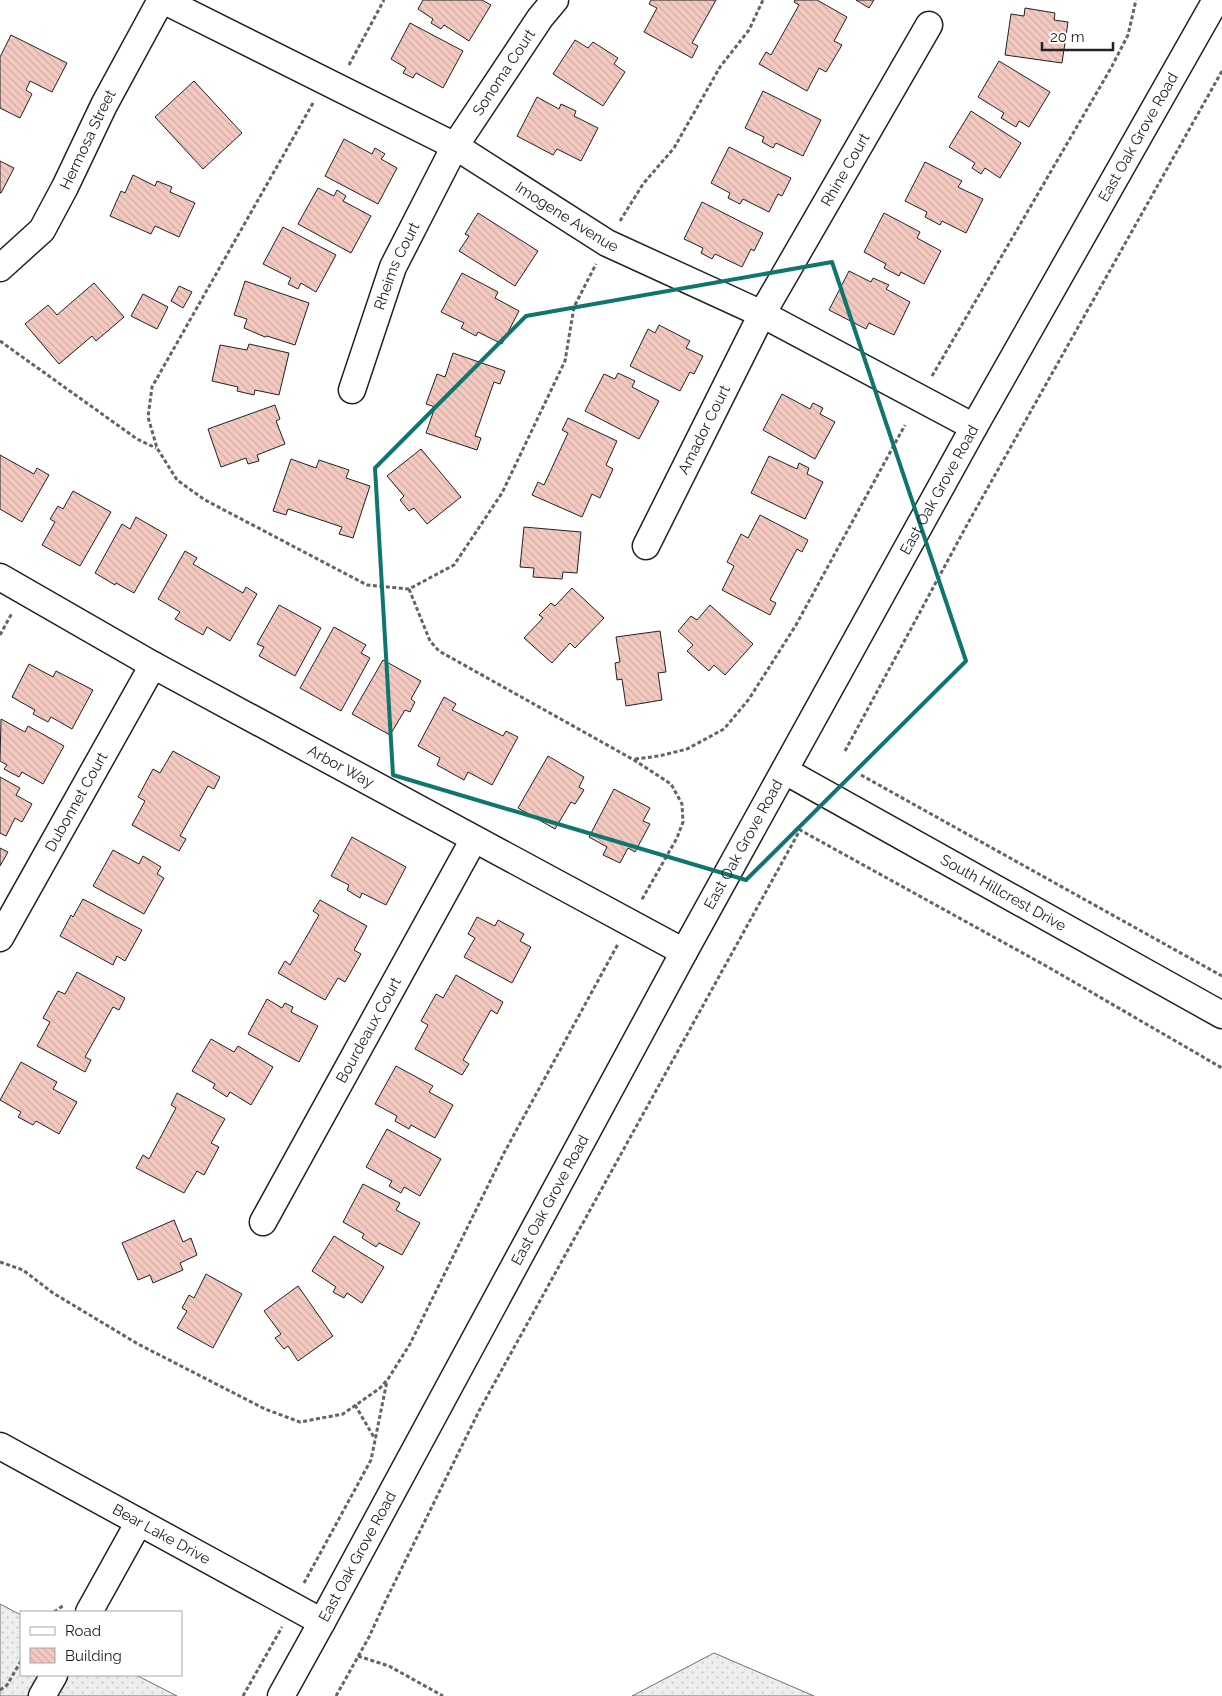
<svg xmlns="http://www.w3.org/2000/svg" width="1222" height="1696" font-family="Raleway,sans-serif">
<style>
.grass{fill:url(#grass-dots);stroke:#6f6f6f}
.building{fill:url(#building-back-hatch);stroke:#222}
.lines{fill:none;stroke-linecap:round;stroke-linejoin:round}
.minor-casing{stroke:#222;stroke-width:29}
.path{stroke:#646464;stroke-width:3;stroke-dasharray:4 2.5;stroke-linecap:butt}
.minor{stroke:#fff;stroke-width:26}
.marked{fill:none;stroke:#0f766e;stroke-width:4;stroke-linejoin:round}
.labels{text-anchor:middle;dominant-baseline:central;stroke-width:4;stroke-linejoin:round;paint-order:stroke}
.street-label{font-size:15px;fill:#222;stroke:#fff}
</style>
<defs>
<pattern id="grass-dots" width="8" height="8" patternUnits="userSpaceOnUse" patternTransform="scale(1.25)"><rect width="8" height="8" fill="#eee"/><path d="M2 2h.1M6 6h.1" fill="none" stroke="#ccc" stroke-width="1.8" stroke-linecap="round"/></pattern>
<pattern id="building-back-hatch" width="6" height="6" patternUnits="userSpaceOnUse" patternTransform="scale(1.25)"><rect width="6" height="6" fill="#f3c9c0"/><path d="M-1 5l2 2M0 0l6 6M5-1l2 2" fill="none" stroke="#d0aca5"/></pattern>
</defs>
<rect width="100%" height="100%" fill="#fff"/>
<g class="grass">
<polygon points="0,1604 21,1615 21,1675 136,1675 177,1696 0,1696"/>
<polygon points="714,1653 814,1696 632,1696"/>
</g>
<g class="building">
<polygon points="423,0 482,0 491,5 469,41 444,25 441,29 431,23 433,19 418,9"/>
<polygon points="651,0 716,0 692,43 698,46 692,58 644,32 657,8 649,4"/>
<polygon points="795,0 817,0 847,17 834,41 842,45 826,72 819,68 807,91 759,64 766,52 771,55 799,5 794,2"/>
<polygon points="856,0 874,0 869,8"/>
<polygon points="1025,8 1055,13 1054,20 1068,22 1062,63 1005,55 1011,14 1024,16"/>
<polygon points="410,23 463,51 443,88 416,73 413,78 403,73 406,68 391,59"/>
<polygon points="11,35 67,63 52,92 30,81 26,90 32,94 20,118 0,108 0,57"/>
<polygon points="575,40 588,48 593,42 618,58 614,64 625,72 603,106 553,74"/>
<polygon points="999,61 1050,92 1029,127 1019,121 1016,127 1001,118 1004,113 978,97"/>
<polygon points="194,81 242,133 203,169 155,117"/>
<polygon points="763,91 821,120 803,156 776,143 773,148 762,142 764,137 745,128"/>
<polygon points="537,97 559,109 561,104 576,111 574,116 598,128 581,161 557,149 553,155 517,136"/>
<polygon points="971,111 1021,143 1000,178 985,168 981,174 972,168 975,163 949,147"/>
<polygon points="344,139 372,154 375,148 385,154 381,159 397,168 378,204 325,176"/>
<polygon points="729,147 791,178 782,196 778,194 769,212 743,199 740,204 728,198 730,193 711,183"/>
<polygon points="0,161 14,168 1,193 0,193"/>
<polygon points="925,162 962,181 958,187 983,199 966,233 942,221 940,225 925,217 927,212 905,201"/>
<polygon points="133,175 155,186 157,181 172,187 170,192 195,203 179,237 155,226 151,234 110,216 121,191 125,193"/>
<polygon points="318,188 334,196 337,190 346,196 343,201 371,216 351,253 298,224"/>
<polygon points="702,202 763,233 754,251 751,249 742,267 715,254 712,259 701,253 703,248 684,239"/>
<polygon points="478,213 538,251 515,286 459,251 469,236 465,234"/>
<polygon points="884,213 920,232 917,238 941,251 924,284 901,272 899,276 884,268 886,264 864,252"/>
<polygon points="283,227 336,255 316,292 301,283 298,289 288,284 291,278 263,264"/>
<polygon points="849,271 871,282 873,278 889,285 886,289 910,302 894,335 869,323 866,329 829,310"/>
<polygon points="462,273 498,292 495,298 519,311 502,344 478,332 476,336 461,328 464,323 441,312"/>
<polygon points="245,281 309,303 295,345 267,336 265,337 244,328 247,319 234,315"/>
<polygon points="94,283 124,317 96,341 92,336 59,364 25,324 48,305 57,315"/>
<polygon points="179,286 192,292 183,308 171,301"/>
<polygon points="143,294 168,307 157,329 131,316"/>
<polygon points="659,325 690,341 686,348 703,356 694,374 690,372 680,391 630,366 648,329 655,333"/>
<polygon points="249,344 289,353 279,395 255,390 254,395 237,391 238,387 212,381 220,345 247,350"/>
<polygon points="453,353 505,371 500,384 494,382 475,436 481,438 477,450 426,433 435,407 426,404 437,374 445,377"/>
<polygon points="618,373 635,381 632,387 659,401 639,439 585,411 604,374 615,379"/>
<polygon points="782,394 810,409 813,403 823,408 820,414 835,422 815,459 763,430"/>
<polygon points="275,405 280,419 276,421 285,444 257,455 259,461 248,464 246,458 221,467 208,429"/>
<polygon points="568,418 617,441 606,465 613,469 600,498 592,494 582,517 532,495 538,482 544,485 568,433 562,430"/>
<polygon points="421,449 461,497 427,524 414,508 409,511 400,500 404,496 387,476"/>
<polygon points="0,455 34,474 37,468 49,475 22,522 0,509"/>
<polygon points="769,456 797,469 799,463 809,468 807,474 823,482 805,519 751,493"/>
<polygon points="291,459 316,468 319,460 349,470 346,478 370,486 353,538 339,534 342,527 288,509 286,515 273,511"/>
<polygon points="73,491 111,512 80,566 42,545 55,522 50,519 58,506 63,509"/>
<polygon points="760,515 808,540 802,552 797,549 770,600 776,603 770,615 722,590 734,566 727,562 741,534 748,538"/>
<polygon points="136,517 167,535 134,593 116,583 115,585 95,573 122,524 130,529"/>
<polygon points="524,527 581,532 577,573 563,572 562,579 533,577 534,568 520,567"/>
<polygon points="185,551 197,558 193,564 243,593 246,587 257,594 230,641 207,627 203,635 175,619 180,612 158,599"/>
<polygon points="572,588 604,618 575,648 570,643 552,663 524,638 543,618 539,615 551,603 555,606"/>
<polygon points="279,605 321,628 295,676 259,656 264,647 257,644"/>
<polygon points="710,605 753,644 725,675 714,665 709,671 687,651 693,645 678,631 691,616 697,620"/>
<polygon points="334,627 366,645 361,653 370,658 341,711 300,688"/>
<polygon points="660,631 666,672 658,673 662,700 626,706 622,679 617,680 615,663 620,662 616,637"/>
<polygon points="383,660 421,681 411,699 415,702 410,712 405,710 390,735 352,714"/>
<polygon points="29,664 53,677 56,671 93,690 72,729 51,717 48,722 33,714 35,710 12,697"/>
<polygon points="444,697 456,704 452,710 503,736 506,731 518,737 492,785 468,772 464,780 437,765 440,758 418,746"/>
<polygon points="1,719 25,732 28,726 64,746 43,784 22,772 19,777 4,769 7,765 0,761"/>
<polygon points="173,751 220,777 214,789 208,786 180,836 186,839 179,851 132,825 145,801 138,797 153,769 160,773"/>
<polygon points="548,756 584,777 579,787 584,790 575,804 571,802 555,829 518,808"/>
<polygon points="0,777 20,788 16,795 32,804 22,822 15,818 6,836 0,833"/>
<polygon points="614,789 650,808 643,821 650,824 635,852 628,848 620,863 603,855 607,847 589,837"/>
<polygon points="352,837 406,867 386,905 362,893 360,898 347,890 349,885 331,876"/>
<polygon points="0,848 8,852 0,866"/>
<polygon points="113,850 139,864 143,856 161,867 157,874 164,878 144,914 93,886"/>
<polygon points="83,899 142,930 125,961 117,956 113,965 60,936 71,915 73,917"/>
<polygon points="320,900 367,926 354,950 361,954 345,982 338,978 325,1000 278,973 285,961 290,965 319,915 313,911"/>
<polygon points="477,917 495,926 498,920 524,934 520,941 531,947 512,983 464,957 475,938 468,934"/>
<polygon points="77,972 125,998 119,1010 113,1007 85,1057 91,1060 85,1072 37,1046 50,1022 43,1018 58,991 65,994"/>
<polygon points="456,975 503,1002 497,1014 491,1010 463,1060 469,1064 462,1075 415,1049 428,1025 421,1021 436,994 443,998"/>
<polygon points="267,999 282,1008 285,1003 293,1007 291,1012 318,1026 299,1062 248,1034"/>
<polygon points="211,1039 234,1052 238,1046 273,1067 251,1105 230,1092 227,1097 213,1088 215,1084 192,1071"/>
<polygon points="21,1062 57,1082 53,1089 77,1102 59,1134 36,1121 33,1125 18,1117 21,1112 0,1100"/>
<polygon points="396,1066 433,1086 429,1092 453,1105 435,1138 411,1125 409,1129 395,1121 397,1116 375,1104"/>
<polygon points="177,1093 225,1119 211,1143 219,1147 204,1175 197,1171 184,1193 136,1168 143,1155 149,1159 176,1108 171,1105"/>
<polygon points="387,1129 441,1159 420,1196 404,1187 401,1193 389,1186 392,1181 366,1167"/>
<polygon points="363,1184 400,1203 396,1210 420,1223 402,1255 379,1243 376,1247 362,1238 364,1234 343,1222"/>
<polygon points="174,1220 183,1242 191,1238 197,1255 180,1263 183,1270 153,1283 150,1275 138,1280 122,1243"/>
<polygon points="334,1236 384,1267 362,1303 347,1293 344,1298 333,1292 336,1287 312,1271"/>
<polygon points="206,1274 242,1294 213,1348 177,1328 187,1311 182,1308 189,1295 194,1298"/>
<polygon points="298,1286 333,1336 298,1361 288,1346 284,1349 275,1338 281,1334 264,1311"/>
</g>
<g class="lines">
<defs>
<g id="minor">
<path id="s1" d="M163 0 455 146 607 243 762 314 974 427"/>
<path id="s2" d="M0 268 42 230 65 187 104 105 161 0"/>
<path id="s3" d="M352 390 393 267 455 146 540 18 555 0"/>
<path id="s4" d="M646 546 762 314 929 25"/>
<path id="s5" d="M0 577 153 665 684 952"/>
<path id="s6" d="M785 771 1222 1015"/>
<path id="s7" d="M0 938 153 665"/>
<path id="s8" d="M263 1222 474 839"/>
<path id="s9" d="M0 1446 322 1622"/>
<polyline points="89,1612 139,1522"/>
<polyline points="42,1696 54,1675"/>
<path id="s10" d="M281 1696 322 1622 684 952 974 427 1216 0"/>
</g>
</defs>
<use href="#minor" class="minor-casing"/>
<g class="path">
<polyline points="349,65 384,0"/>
<polyline points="313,103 152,387 148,417 157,448 177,480 205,500 367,585 409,589 454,565 502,493 565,361 574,307 596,264"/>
<polyline points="620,221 643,184 674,148 720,67 749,30 763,0"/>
<polyline points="0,341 137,439 156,448"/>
<polyline points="932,376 1111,68 1128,35 1136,0"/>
<polyline points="409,589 430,641 439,651 634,760 671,784 682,804 683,822 677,838 641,901"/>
<polyline points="0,635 12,613"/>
<polyline points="845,751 968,523 1222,71"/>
<polyline points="635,759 659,756 687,749 724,729 749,699 796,625 905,425"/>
<polyline points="861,775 1222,976"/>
<polyline points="0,1262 23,1270 53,1293 138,1344 265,1409 300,1422 343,1414 380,1388 388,1379 410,1344 504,1153 618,944"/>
<polyline points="355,1405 375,1439"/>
<polyline points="304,1583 371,1460 387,1381"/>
<polyline points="54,1612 64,1605"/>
<polyline points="358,1656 389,1666 443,1696"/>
<polyline points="0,1690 7,1685 21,1661"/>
<polyline points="243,1696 282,1627"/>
<polyline points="336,1696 369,1637 386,1600 479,1411 800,830 1048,967 1222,1068"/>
</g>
<use href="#minor" class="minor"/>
</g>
<path class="marked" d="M832 262 966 661 746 880 393 775 375 468 526 316Z"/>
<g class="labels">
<g class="street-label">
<text stroke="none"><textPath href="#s3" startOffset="354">Sonoma Court</textPath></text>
<text stroke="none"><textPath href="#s10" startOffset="1779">East Oak Grove Road</textPath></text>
<text stroke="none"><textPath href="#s2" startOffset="158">Hermosa Street</textPath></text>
<text stroke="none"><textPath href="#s4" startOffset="426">Rhine Court</textPath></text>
<text stroke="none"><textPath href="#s1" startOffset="459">Imogene Avenue</textPath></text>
<text stroke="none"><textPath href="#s3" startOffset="132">Rheims Court</textPath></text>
<text stroke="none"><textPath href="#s4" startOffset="130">Amador Court</textPath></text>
<text stroke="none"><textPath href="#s10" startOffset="1374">East Oak Grove Road</textPath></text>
<text stroke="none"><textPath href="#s5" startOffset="390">Arbor Way</textPath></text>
<text stroke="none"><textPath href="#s7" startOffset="156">Dubonnet Court</textPath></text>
<text stroke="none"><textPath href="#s10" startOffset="969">East Oak Grove Road</textPath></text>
<text stroke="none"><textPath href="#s6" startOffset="250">South Hillcrest Drive</textPath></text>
<text stroke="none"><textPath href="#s8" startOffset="219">Bourdeaux Court</textPath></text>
<text stroke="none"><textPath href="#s10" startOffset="564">East Oak Grove Road</textPath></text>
<text stroke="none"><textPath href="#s9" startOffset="184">Bear Lake Drive</textPath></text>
<text stroke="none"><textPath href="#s10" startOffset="159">East Oak Grove Road</textPath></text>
</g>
</g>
<rect x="20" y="1611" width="162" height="65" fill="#ffffff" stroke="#a7a7a7"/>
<rect x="30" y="1627" width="25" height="8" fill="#ffffff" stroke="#a7a7a7"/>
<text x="65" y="1636" font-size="15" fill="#222222">Road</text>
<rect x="30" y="1648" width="25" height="15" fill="url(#building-back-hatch)" stroke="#a7a7a7"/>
<text x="65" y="1661" font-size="15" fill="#222222">Building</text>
<path d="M1042 42v8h71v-8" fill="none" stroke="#222222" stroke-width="2.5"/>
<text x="1050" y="42" font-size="15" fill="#222222" stroke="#ffffff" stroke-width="4" paint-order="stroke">20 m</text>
</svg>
